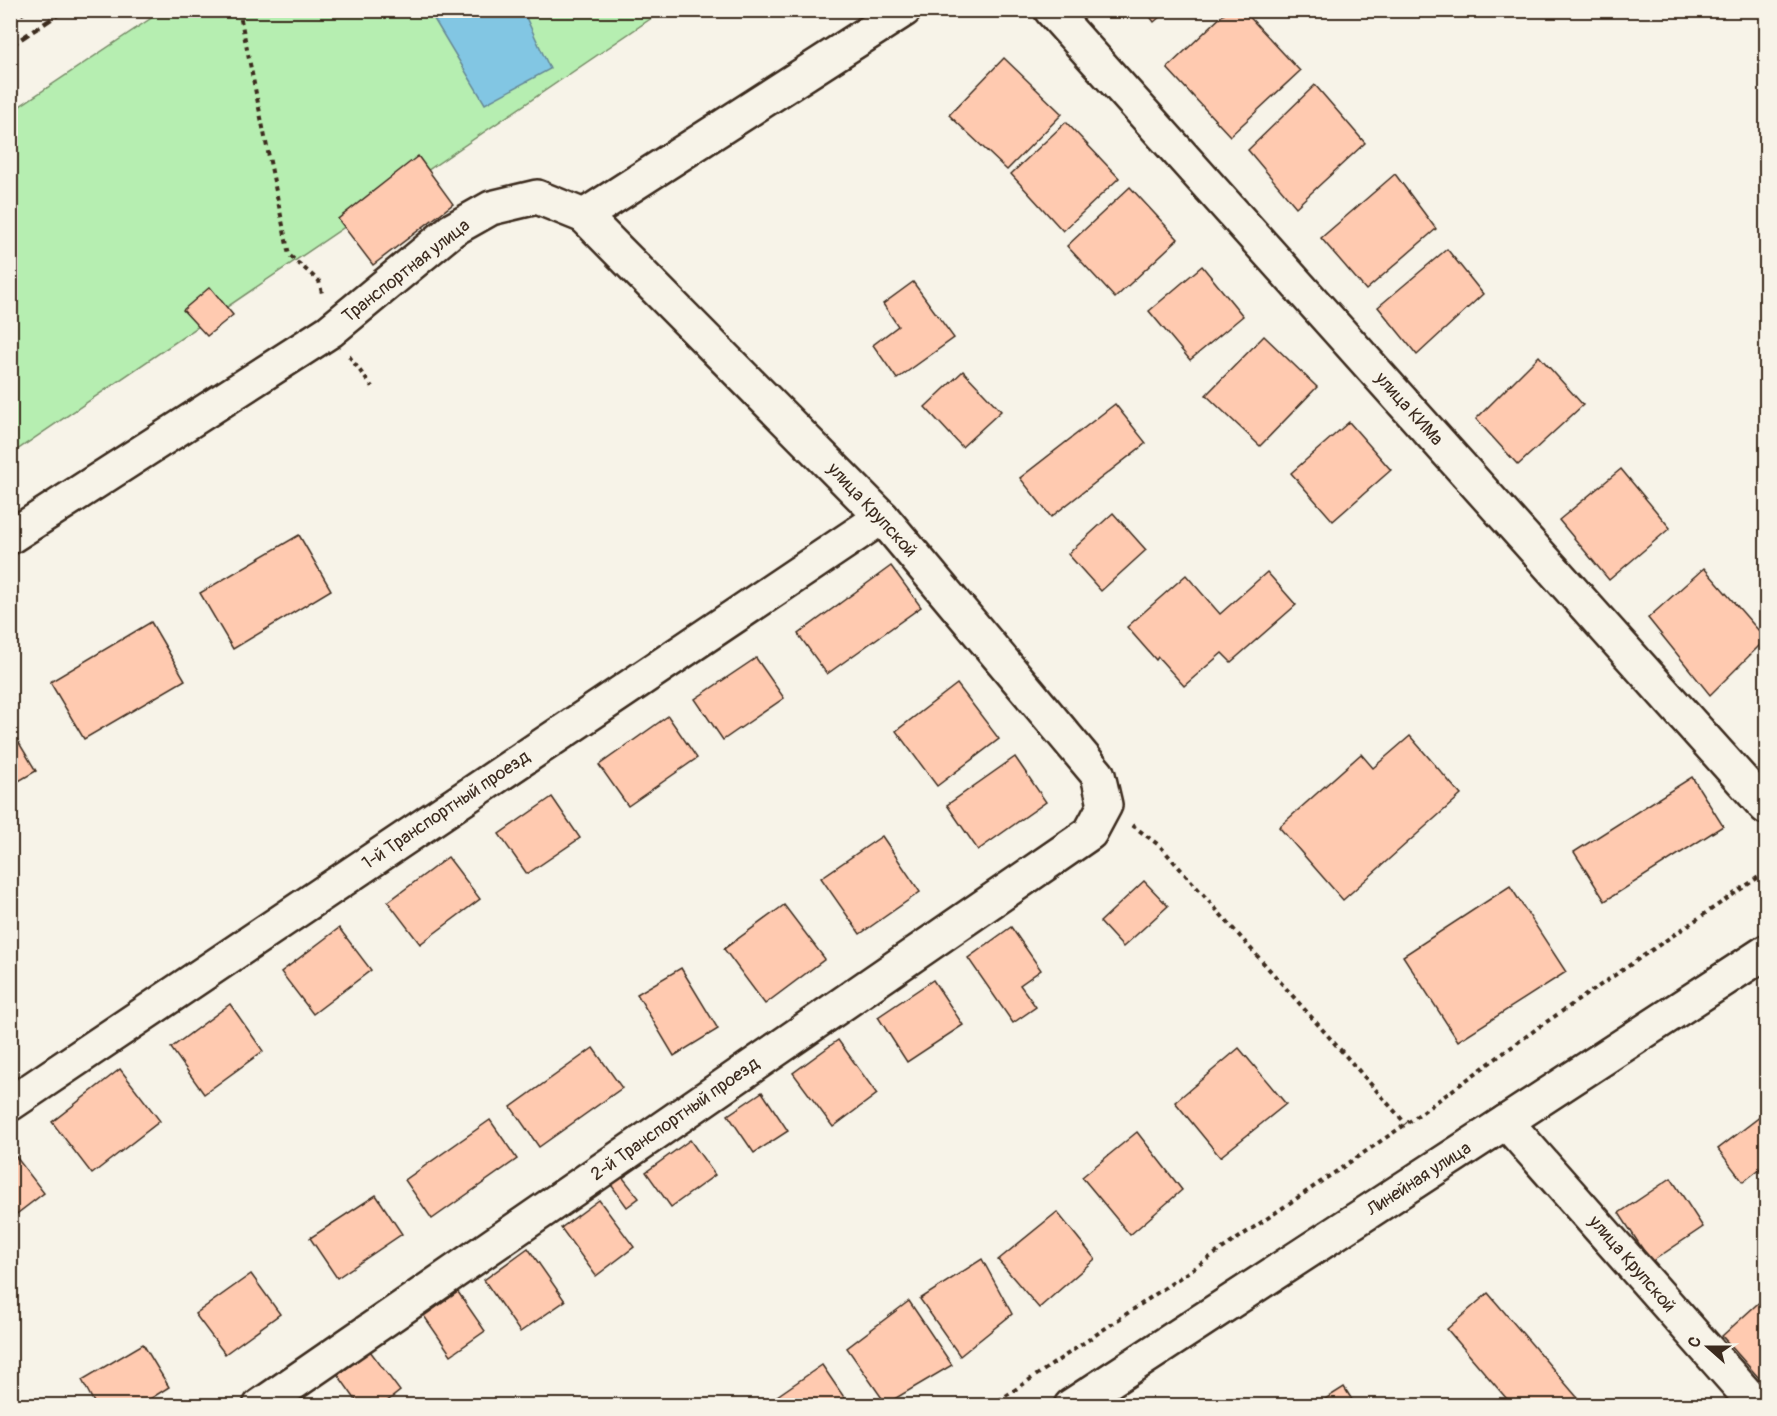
<svg xmlns="http://www.w3.org/2000/svg" width="1777" height="1416" font-family="Pangolin,sans-serif">
<style>
.green{fill:#b6eeb1;stroke:#788c68;stroke-width:1.5}
.water{fill:#82c6e3;stroke:#668894;stroke-width:1.5}
.building{fill:#ffcab0;stroke:#3b2a1e;stroke-width:1.5}
.lines{fill:none;stroke-linecap:round;stroke-linejoin:round}
.street-casing{stroke:#3b2a1e;stroke-width:38}
.secondary-casing{stroke:#3b2a1e;stroke-width:38}
.path{stroke:#3b2a1e;stroke-width:4;stroke-dasharray:4.5 4.5;stroke-linecap:butt}
.street{stroke:#f7f3e8;stroke-width:33}
.secondary{stroke:#f7f3e8;stroke-width:33}
.rail{stroke:#3b2a1e;stroke-width:4.5;stroke-dasharray:9 4.5;stroke-linecap:butt}
.labels{text-anchor:middle;dominant-baseline:central;stroke-width:6;stroke-linejoin:round;paint-order:stroke}
.street-label{font-size:18px;fill:#3b2a1e;stroke:#f7f3e8}
</style>
<rect width="100%" height="100%" fill="#f7f3e8"/>
<filter id="ink" filterUnits="userSpaceOnUse"><feTurbulence type="fractalNoise" baseFrequency=".0167" numOctaves="2"/><feDisplacementMap in="SourceGraphic" scale="12" xChannelSelector="R" yChannelSelector="G"/><feConvolveMatrix kernelMatrix="1 2 1 2 8 2 1 2 1" color-interpolation-filters="sRGB"/></filter>
<g filter="url(#ink)">
<polygon class="green" points="162,11 662,11 11,454 11,112"/>
<polygon class="water" points="437,11 523,11 550,69 485,104 431,14"/>
<g class="building">
<polygon points="1145,10 1168,10 1154,22"/>
<polygon points="1228,10 1243,10 1300,71 1230,136 1167,68"/>
<polygon points="1004,58 1062,114 1007,170 949,115"/>
<polygon points="1315,85 1365,143 1296,207 1248,150"/>
<polygon points="1066,122 1119,178 1063,231 1011,174"/>
<polygon points="418,156 453,204 373,265 338,219"/>
<polygon points="1395,174 1436,229 1366,290 1321,238"/>
<polygon points="1130,187 1178,239 1115,298 1067,246"/>
<polygon points="1447,249 1483,294 1417,355 1378,307"/>
<polygon points="1202,266 1243,316 1190,360 1149,311"/>
<polygon points="913,282 954,338 897,379 873,345 898,326 883,304"/>
<polygon points="210,287 233,315 207,336 183,310"/>
<polygon points="1264,336 1317,387 1260,446 1206,395"/>
<polygon points="1539,356 1583,405 1518,465 1476,419"/>
<polygon points="963,371 1001,411 962,447 925,407"/>
<polygon points="1115,404 1146,443 1051,517 1020,478"/>
<polygon points="1349,422 1391,470 1333,521 1291,473"/>
<polygon points="1621,469 1670,528 1609,580 1559,520"/>
<polygon points="1113,513 1146,550 1101,591 1068,554"/>
<polygon points="299,535 331,590 233,649 200,593"/>
<polygon points="891,566 921,607 827,674 798,634"/>
<polygon points="1704,568 1766,639 1710,695 1648,618"/>
<polygon points="1267,572 1296,605 1231,662 1222,653 1184,686 1158,657 1156,660 1127,627 1186,575 1220,614"/>
<polygon points="151,622 185,680 84,739 50,682"/>
<polygon points="756,658 784,698 723,740 695,699"/>
<polygon points="957,684 999,739 937,786 896,731"/>
<polygon points="668,716 697,758 628,806 599,765"/>
<polygon points="10,728 36,771 10,786"/>
<polygon points="1410,736 1461,795 1343,900 1279,827 1361,754 1373,768"/>
<polygon points="1015,757 1046,802 978,850 947,805"/>
<polygon points="1692,777 1723,826 1605,901 1574,852"/>
<polygon points="552,797 580,838 527,874 499,834"/>
<polygon points="882,836 920,892 860,934 821,878"/>
<polygon points="448,857 480,899 420,944 388,902"/>
<polygon points="1144,881 1168,906 1123,947 1100,922"/>
<polygon points="1510,886 1566,972 1458,1041 1403,956"/>
<polygon points="784,905 825,959 765,1004 724,949"/>
<polygon points="1011,927 1041,970 1020,985 1036,1007 1013,1023 968,958"/>
<polygon points="339,928 371,970 313,1014 281,972"/>
<polygon points="681,968 718,1029 674,1056 637,994"/>
<polygon points="933,980 963,1025 907,1062 878,1017"/>
<polygon points="230,1004 263,1051 204,1094 171,1048"/>
<polygon points="838,1040 877,1094 833,1127 793,1073"/>
<polygon points="593,1048 622,1088 539,1147 511,1107"/>
<polygon points="1239,1048 1286,1104 1220,1157 1175,1102"/>
<polygon points="120,1069 160,1121 92,1174 52,1122"/>
<polygon points="762,1092 788,1131 754,1153 728,1115"/>
<polygon points="1765,1113 1766,1164 1743,1182 1718,1149"/>
<polygon points="490,1120 517,1159 432,1219 405,1180"/>
<polygon points="1137,1132 1182,1190 1130,1235 1082,1177"/>
<polygon points="690,1140 715,1175 671,1207 646,1172"/>
<polygon points="10,1149 44,1193 10,1219"/>
<polygon points="620,1174 639,1198 627,1207 609,1182"/>
<polygon points="1671,1178 1703,1227 1651,1262 1619,1213"/>
<polygon points="376,1195 402,1234 337,1278 310,1238"/>
<polygon points="599,1200 634,1247 596,1276 561,1228"/>
<polygon points="1057,1212 1095,1259 1039,1308 998,1260"/>
<polygon points="528,1248 565,1301 520,1332 484,1280"/>
<polygon points="982,1259 1012,1314 960,1356 920,1299"/>
<polygon points="251,1274 280,1314 225,1354 195,1314"/>
<polygon points="458,1292 485,1331 451,1355 424,1316"/>
<polygon points="1488,1293 1582,1403 1579,1406 1513,1406 1447,1329"/>
<polygon points="1765,1297 1766,1299 1766,1386 1722,1336"/>
<polygon points="909,1301 952,1365 886,1404 847,1348"/>
<polygon points="143,1344 169,1387 139,1406 96,1406 82,1380"/>
<polygon points="370,1351 400,1391 381,1406 360,1406 338,1375"/>
<polygon points="822,1365 850,1406 768,1406 767,1403"/>
<polygon points="1344,1387 1356,1406 1314,1406"/>
</g>
<g class="lines">
<defs>
<g id="street">
<polyline points="1051,10 1766,807"/>
<polyline points="10,537 330,331 452,230 491,208 537,197 584,216 904,10"/>
<polyline points="10,1104 882,517"/>
<polyline points="1506,1122 1757,1406"/>
<polyline points="260,1406 1090,833 1105,805 1098,775 882,517 584,216"/>
</g>
<polyline id="secondary" points="1071,1406 1766,952"/>
</defs>
<use href="#street" class="street-casing"/>
<use href="#secondary" class="secondary-casing"/>
<g class="path">
<polyline points="239,10 289,255 319,281 322,293"/>
<polyline points="349,356 372,387"/>
<polyline points="1132,825 1160,846 1406,1124"/>
<polyline points="991,1406 1406,1124 1539,1027 1766,872"/>
</g>
<use href="#street" class="street"/>
<use href="#secondary" class="secondary"/>
<g class="rail">
<polyline points="10,22 27,10"/>
<polyline points="10,46 65,10"/>
</g>
</g>
</g>
<g class="labels">
<g class="street-label">
<text transform="translate(406 271) rotate(-38)">Транспортная улица</text>
<text transform="translate(1409 409) rotate(48)">улица КИМа</text>
<text transform="translate(872 510) rotate(47)">улица Крупской</text>
<text transform="translate(446 810) rotate(-34)">1-й Транспортный проезд</text>
<text transform="translate(675 1119) rotate(-35)">2-й Транспортный проезд</text>
<text transform="translate(1419 1179) rotate(-33)">Линейная улица</text>
<text transform="translate(1632 1264) rotate(49)">улица Крупской</text>
</g>
</g>
<rect width="1777" height="1416" fill="none" stroke="#f7f3e8" stroke-width="36"/>
<rect x="18" y="18" width="1741" height="1380" fill="none" stroke="#3b2a1e" stroke-width="2" filter="url(#ink)"/>
<g transform="translate(1708 1347) rotate(291)" stroke="#f7f3e8" stroke-width="4.5" paint-order="stroke">
<path d="M0-4.5L10 22L0 15L-10 22Z" fill="#3b2a1e"/>
<text y="-9" font-size="16" font-weight="bold" text-anchor="middle" fill="#3b2a1e">С</text>
</g>
</svg>
